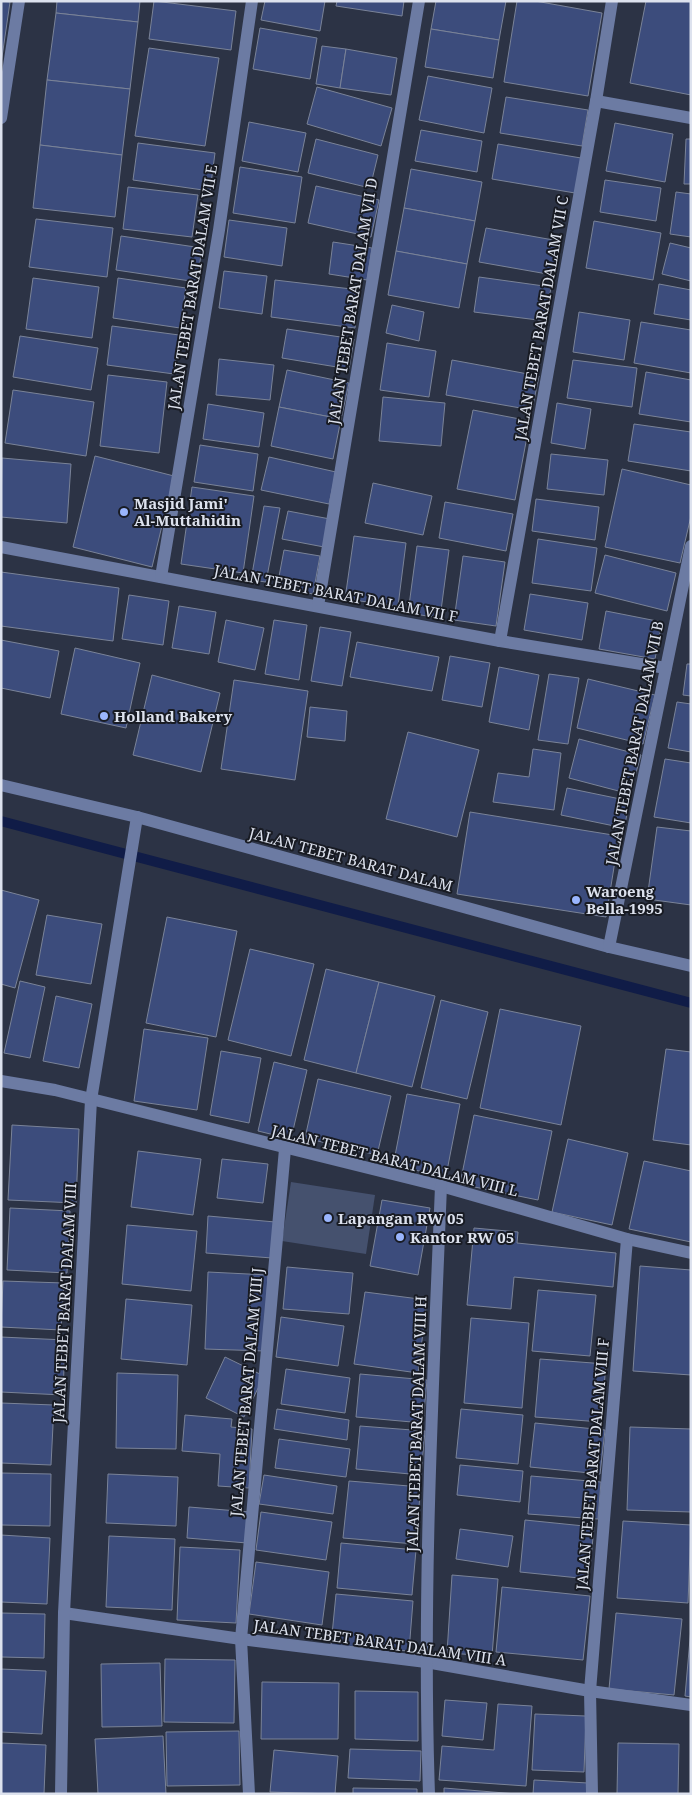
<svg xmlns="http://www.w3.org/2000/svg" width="692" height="1795" font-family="'Noto Serif',serif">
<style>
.green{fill:#45516e}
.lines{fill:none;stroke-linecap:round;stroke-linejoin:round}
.stream{stroke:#101c47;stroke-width:10}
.building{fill:#3c4c7c;stroke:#7a8398}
.minor{stroke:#6c7ba3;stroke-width:12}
.poi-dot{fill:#9ab5fd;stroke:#181b23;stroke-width:2}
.labels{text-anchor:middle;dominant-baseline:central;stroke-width:4;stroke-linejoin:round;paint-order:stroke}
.street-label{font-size:15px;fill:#dde2ee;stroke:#181b23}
.poi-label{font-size:15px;font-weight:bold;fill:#dde2ee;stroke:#181b23;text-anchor:start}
</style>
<rect width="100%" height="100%" fill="#2c3345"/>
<polygon class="green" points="291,1182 375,1195 366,1254 282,1241"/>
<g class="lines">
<polyline class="stream" points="1,821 691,1003"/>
</g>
<g class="building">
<polygon points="1,1 10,2 1,64"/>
<polygon points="57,1 140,1 138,22 56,13"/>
<polygon points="154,1 236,11 231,50 149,39"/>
<polygon points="265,1 325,1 320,31 261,20"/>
<polygon points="337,1 404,1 402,16 336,6"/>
<polygon points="436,1 506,1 499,40 431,29"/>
<polygon points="517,1 535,1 602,13 588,96 504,82"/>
<polygon points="646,1 691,1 691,95 630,83"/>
<polygon points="56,13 138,22 130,89 47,80"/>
<polygon points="260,28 317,38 310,79 253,69"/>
<polygon points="431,29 499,40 493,78 425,67"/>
<polygon points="322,46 346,49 340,88 316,84"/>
<polygon points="149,48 219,58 205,146 135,136"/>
<polygon points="346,49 397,58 391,95 340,88"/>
<polygon points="428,76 492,88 484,133 419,120"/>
<polygon points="47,80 130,89 122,155 40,145"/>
<polygon points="317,87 392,108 381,146 307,124"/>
<polygon points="506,97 588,110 582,146 500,133"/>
<polygon points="249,122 306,133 298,172 242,161"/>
<polygon points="615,123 673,134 665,182 606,171"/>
<polygon points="421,130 482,141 477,172 415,161"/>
<polygon points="316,139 378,155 370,188 308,173"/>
<polygon points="686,139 691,139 691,184 684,184"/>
<polygon points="138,143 215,153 210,191 133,180"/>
<polygon points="498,144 581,158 575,193 492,179"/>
<polygon points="40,145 122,155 115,217 33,208"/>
<polygon points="240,167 302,177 295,223 233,213"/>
<polygon points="411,169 482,182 475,221 404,208"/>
<polygon points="605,180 661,188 656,221 600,212"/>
<polygon points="316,186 379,200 371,237 308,223"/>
<polygon points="128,187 198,195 192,237 123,229"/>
<polygon points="676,192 691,194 691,237 670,234"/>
<polygon points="404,208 475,221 467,264 396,251"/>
<polygon points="36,219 113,228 107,277 29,267"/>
<polygon points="229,220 287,228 282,266 224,257"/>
<polygon points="594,221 661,233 653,280 586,268"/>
<polygon points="486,228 559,241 553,275 479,262"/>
<polygon points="121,236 202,248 197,282 116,270"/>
<polygon points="333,242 372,248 367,280 329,274"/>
<polygon points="670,243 691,248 691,281 662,274"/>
<polygon points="396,251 467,264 459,308 388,295"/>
<polygon points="224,271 267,276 262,314 219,308"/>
<polygon points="479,277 551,287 546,321 474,312"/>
<polygon points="33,278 99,287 92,338 26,329"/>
<polygon points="118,278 186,288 180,328 113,318"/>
<polygon points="275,280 360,290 355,328 271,317"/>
<polygon points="659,284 691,290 691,320 654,314"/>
<polygon points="392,305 424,312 419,341 386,333"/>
<polygon points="579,312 630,320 624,360 573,352"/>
<polygon points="641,322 691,330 691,373 634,363"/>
<polygon points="112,326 179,335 174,374 107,365"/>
<polygon points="287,329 354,339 349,369 282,358"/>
<polygon points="20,336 98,348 91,390 13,377"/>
<polygon points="387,343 436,351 429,397 380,390"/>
<polygon points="219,359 274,365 270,400 216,395"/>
<polygon points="452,360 539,376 532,410 446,395"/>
<polygon points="573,360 637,368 632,407 567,398"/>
<polygon points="287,370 349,383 341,419 279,407"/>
<polygon points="646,372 691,380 691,422 639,414"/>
<polygon points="108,375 167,382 159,453 100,446"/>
<polygon points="13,390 94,402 86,456 5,443"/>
<polygon points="383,397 445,403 441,446 379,441"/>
<polygon points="557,403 591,409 585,449 551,443"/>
<polygon points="208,404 264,413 259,447 203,439"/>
<polygon points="279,407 341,419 333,459 271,446"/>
<polygon points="473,410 530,421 515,500 457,489"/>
<polygon points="634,424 691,432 691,471 628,461"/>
<polygon points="200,445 258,454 253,491 194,482"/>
<polygon points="551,454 608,460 604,495 547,489"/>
<polygon points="95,456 174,476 152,567 73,547"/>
<polygon points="269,457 336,472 329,504 261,490"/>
<polygon points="2,458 71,464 67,523 1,517"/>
<polygon points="622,469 691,485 691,516 680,563 605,547"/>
<polygon points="373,483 432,496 423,535 365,523"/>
<polygon points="192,487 254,496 243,573 181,564"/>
<polygon points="536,499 599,507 595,540 532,531"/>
<polygon points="445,502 513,514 506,551 439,538"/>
<polygon points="264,506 280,508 266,582 251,580"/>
<polygon points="288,511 330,519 324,547 282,539"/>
<polygon points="354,536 406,543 398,606 345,599"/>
<polygon points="538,539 597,548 591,591 532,583"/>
<polygon points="417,546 449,550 440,618 408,613"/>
<polygon points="284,550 320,556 313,594 277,587"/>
<polygon points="605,555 676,573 667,611 595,593"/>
<polygon points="463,556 505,562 496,626 454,620"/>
<polygon points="1,572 119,588 113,641 1,626"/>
<polygon points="530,594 588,603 582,640 524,630"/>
<polygon points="129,595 169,601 163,645 122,639"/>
<polygon points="179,606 216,612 209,654 172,648"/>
<polygon points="606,611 662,622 655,659 599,649"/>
<polygon points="226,620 264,628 255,670 218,662"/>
<polygon points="274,620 307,625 299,680 265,674"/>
<polygon points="320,627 351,632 342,686 311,681"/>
<polygon points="1,640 59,651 50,698 1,688"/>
<polygon points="357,642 439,657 432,691 350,677"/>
<polygon points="75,648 140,663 126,728 61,714"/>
<polygon points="450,656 490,663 482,707 442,700"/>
<polygon points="687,664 691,664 691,696 683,695"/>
<polygon points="499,667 539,675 529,730 489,722"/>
<polygon points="549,674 579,678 568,744 538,740"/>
<polygon points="152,675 220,693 201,772 133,755"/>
<polygon points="588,679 655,695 643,744 577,728"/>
<polygon points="234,680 308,691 295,780 221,769"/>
<polygon points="677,702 691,704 691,752 668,748"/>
<polygon points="310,707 347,711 345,741 307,737"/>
<polygon points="408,732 479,750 457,837 386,819"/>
<polygon points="579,739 641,755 630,794 569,778"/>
<polygon points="533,749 561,753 554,810 493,802 498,773 529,777"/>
<polygon points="665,759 691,763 691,823 654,817"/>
<polygon points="567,788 630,801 624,828 561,815"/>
<polygon points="470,812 619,836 606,917 457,894"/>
<polygon points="657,827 691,831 691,905 647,899"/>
<polygon points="1,890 39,900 15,988 1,984"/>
<polygon points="47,915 102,924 91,984 36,975"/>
<polygon points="167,917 237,931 216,1037 146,1023"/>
<polygon points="250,949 314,964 291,1056 228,1040"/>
<polygon points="326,969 379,982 356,1073 304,1060"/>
<polygon points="20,981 45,987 30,1058 4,1053"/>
<polygon points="379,982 435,996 412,1087 356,1073"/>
<polygon points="56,996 92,1004 79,1068 43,1061"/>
<polygon points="441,1000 488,1012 467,1099 421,1088"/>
<polygon points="500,1009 581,1026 561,1125 480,1108"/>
<polygon points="144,1029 208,1038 197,1110 134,1101"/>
<polygon points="666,1049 691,1052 691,1145 653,1140"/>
<polygon points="221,1051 261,1058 249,1123 210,1115"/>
<polygon points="274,1062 307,1070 291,1139 258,1131"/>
<polygon points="318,1079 391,1096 377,1155 305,1138"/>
<polygon points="407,1094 460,1104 446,1176 393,1166"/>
<polygon points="474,1115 552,1131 538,1200 460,1184"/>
<polygon points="12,1125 79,1129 76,1203 8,1200"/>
<polygon points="568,1139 628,1153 612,1225 552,1212"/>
<polygon points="138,1151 201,1159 193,1215 131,1207"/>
<polygon points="222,1159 268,1164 263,1203 217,1198"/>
<polygon points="644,1161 691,1171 691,1242 629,1229"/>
<polygon points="382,1200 430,1208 418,1275 370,1266"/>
<polygon points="10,1208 70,1211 67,1273 7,1270"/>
<polygon points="208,1216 275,1222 272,1258 206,1253"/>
<polygon points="127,1225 197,1231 191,1291 122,1284"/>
<polygon points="474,1228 518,1232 517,1243 616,1253 613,1287 514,1277 511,1309 467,1305"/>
<polygon points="640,1266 691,1270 691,1375 633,1371"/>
<polygon points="287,1267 353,1273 349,1314 283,1309"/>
<polygon points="208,1272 268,1275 264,1351 205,1349"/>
<polygon points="3,1281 64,1283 61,1330 1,1327"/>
<polygon points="538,1290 596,1295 590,1356 532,1351"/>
<polygon points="365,1292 427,1300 418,1373 354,1364"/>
<polygon points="126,1299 192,1305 187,1365 121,1359"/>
<polygon points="281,1317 344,1326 338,1366 276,1357"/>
<polygon points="471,1318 529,1323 522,1408 464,1403"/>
<polygon points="1,1337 65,1340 63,1395 1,1392"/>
<polygon points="225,1357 264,1376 244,1417 206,1398"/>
<polygon points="540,1359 606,1364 601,1422 535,1417"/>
<polygon points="286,1369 350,1378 345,1413 281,1404"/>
<polygon points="117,1373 178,1375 176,1449 116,1448"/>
<polygon points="360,1374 427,1380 423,1423 356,1417"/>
<polygon points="1,1403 54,1405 51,1465 1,1463"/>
<polygon points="277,1409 349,1420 347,1440 274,1429"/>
<polygon points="461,1409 523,1415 518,1464 456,1458"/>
<polygon points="185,1415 232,1419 231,1427 252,1429 249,1488 218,1486 220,1454 182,1451"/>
<polygon points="535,1423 605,1430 600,1474 530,1467"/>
<polygon points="360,1426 425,1431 421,1475 356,1469"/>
<polygon points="630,1427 691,1429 691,1512 627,1510"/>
<polygon points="279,1439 350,1449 346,1477 275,1468"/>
<polygon points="460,1465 523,1471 520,1502 457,1495"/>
<polygon points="1,1473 51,1474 50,1526 1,1525"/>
<polygon points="108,1474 178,1477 176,1526 106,1523"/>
<polygon points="264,1475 337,1486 333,1514 259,1504"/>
<polygon points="531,1476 601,1482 598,1519 528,1514"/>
<polygon points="349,1481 421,1487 415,1544 343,1538"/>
<polygon points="189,1507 250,1512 247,1543 187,1538"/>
<polygon points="261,1512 332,1522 326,1560 256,1550"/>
<polygon points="525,1520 594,1527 589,1579 520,1572"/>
<polygon points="623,1521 691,1525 688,1603 617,1598"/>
<polygon points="460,1529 513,1536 508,1567 456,1559"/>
<polygon points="1,1535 50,1538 47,1604 1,1602"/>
<polygon points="109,1536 175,1539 172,1610 106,1607"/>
<polygon points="341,1543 416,1550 412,1595 337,1588"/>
<polygon points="180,1547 240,1550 236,1623 177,1620"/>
<polygon points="256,1562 329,1572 322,1625 249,1614"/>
<polygon points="452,1575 498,1579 492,1656 447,1653"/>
<polygon points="502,1587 590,1596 583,1660 496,1652"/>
<polygon points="336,1594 413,1601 409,1651 331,1645"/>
<polygon points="1,1613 45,1614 44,1658 1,1657"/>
<polygon points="616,1613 682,1619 674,1695 609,1689"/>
<polygon points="691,1628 691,1697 685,1696"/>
<polygon points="165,1659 235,1660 234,1723 164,1722"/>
<polygon points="160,1663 162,1726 102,1727 101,1664"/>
<polygon points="1,1669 46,1671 42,1734 1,1732"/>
<polygon points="262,1682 339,1683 338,1739 261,1739"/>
<polygon points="355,1691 418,1692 418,1741 355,1739"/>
<polygon points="445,1700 487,1703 483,1740 442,1736"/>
<polygon points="498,1704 532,1706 526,1786 439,1780 442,1746 494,1750"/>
<polygon points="535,1714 586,1716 584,1772 532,1770"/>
<polygon points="239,1731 240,1785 167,1786 166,1732"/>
<polygon points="163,1736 166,1794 98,1794 95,1739"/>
<polygon points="1,1743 46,1745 44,1794 1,1794"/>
<polygon points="618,1743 679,1744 678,1794 617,1794"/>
<polygon points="350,1749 421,1751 420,1781 348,1778"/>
<polygon points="274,1750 338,1756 335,1794 270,1792"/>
<polygon points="534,1780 588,1783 587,1794 533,1794"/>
<polygon points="353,1788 417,1789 417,1794 353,1794"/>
<polygon points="444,1788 517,1794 444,1794"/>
</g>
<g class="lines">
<g class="minor">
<polyline points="596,101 691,118"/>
<polyline points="1,118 19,1"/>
<polyline points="1,547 500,641 666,668"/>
<polyline points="161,577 219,230 252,1"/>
<polyline points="318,606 419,1"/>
<polyline points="500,641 596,101 612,1"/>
<polyline points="1,785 137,817 609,947 691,966"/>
<polyline points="609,947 691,546"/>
<polyline points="1,1081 55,1090 441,1186 627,1239 691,1253"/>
<polyline points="64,1613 241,1639 426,1662 590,1691 691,1705"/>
<polyline points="61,1794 64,1613 91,1100 137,817"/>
<polyline points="249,1794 241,1639 285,1149"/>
<path d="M429 1794C422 1591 433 1388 441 1186"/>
<polyline points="592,1794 590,1691 627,1239"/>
</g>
</g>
<g class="poi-dot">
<circle cx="124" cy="512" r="5"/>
<circle cx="104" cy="716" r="5"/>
<circle cx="576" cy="900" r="5"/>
<circle cx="328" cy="1218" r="5"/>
<circle cx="400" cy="1237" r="5"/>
</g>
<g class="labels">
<g class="street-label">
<text transform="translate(192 287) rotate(-81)">JALAN TEBET BARAT DALAM VII E</text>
<text transform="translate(352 301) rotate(-81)">JALAN TEBET BARAT DALAM VII D</text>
<text transform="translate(541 318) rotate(-80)">JALAN TEBET BARAT DALAM VII C</text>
<text transform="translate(336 593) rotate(11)">JALAN TEBET BARAT DALAM VII F</text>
<text transform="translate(634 743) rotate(-79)">JALAN TEBET BARAT DALAM VII B</text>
<text transform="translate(351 859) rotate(15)">JALAN TEBET BARAT DALAM</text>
<text transform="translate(395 1160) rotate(14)">JALAN TEBET BARAT DALAM VIII L</text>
<text transform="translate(64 1303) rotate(-87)">JALAN TEBET BARAT DALAM VIII</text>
<text transform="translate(246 1392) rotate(-85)">JALAN TEBET BARAT DALAM VIII J</text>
<text transform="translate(416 1424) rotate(-88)">JALAN TEBET BARAT DALAM VIII H</text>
<text transform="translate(592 1464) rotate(-85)">JALAN TEBET BARAT DALAM VIII F</text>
<text transform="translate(380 1642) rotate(8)">JALAN TEBET BARAT DALAM VIII A</text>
</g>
<g class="poi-label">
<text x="134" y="503">Masjid Jami'<tspan x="134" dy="17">Al-Muttahidin</tspan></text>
<text x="114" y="716">Holland Bakery</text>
<text x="586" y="891">Waroeng<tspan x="586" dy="17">Bella-1995</tspan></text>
<text x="338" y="1218">Lapangan RW 05</text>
<text x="410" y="1237">Kantor RW 05</text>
</g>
</g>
<rect width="692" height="1795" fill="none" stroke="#dde2ee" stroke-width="5"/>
</svg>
